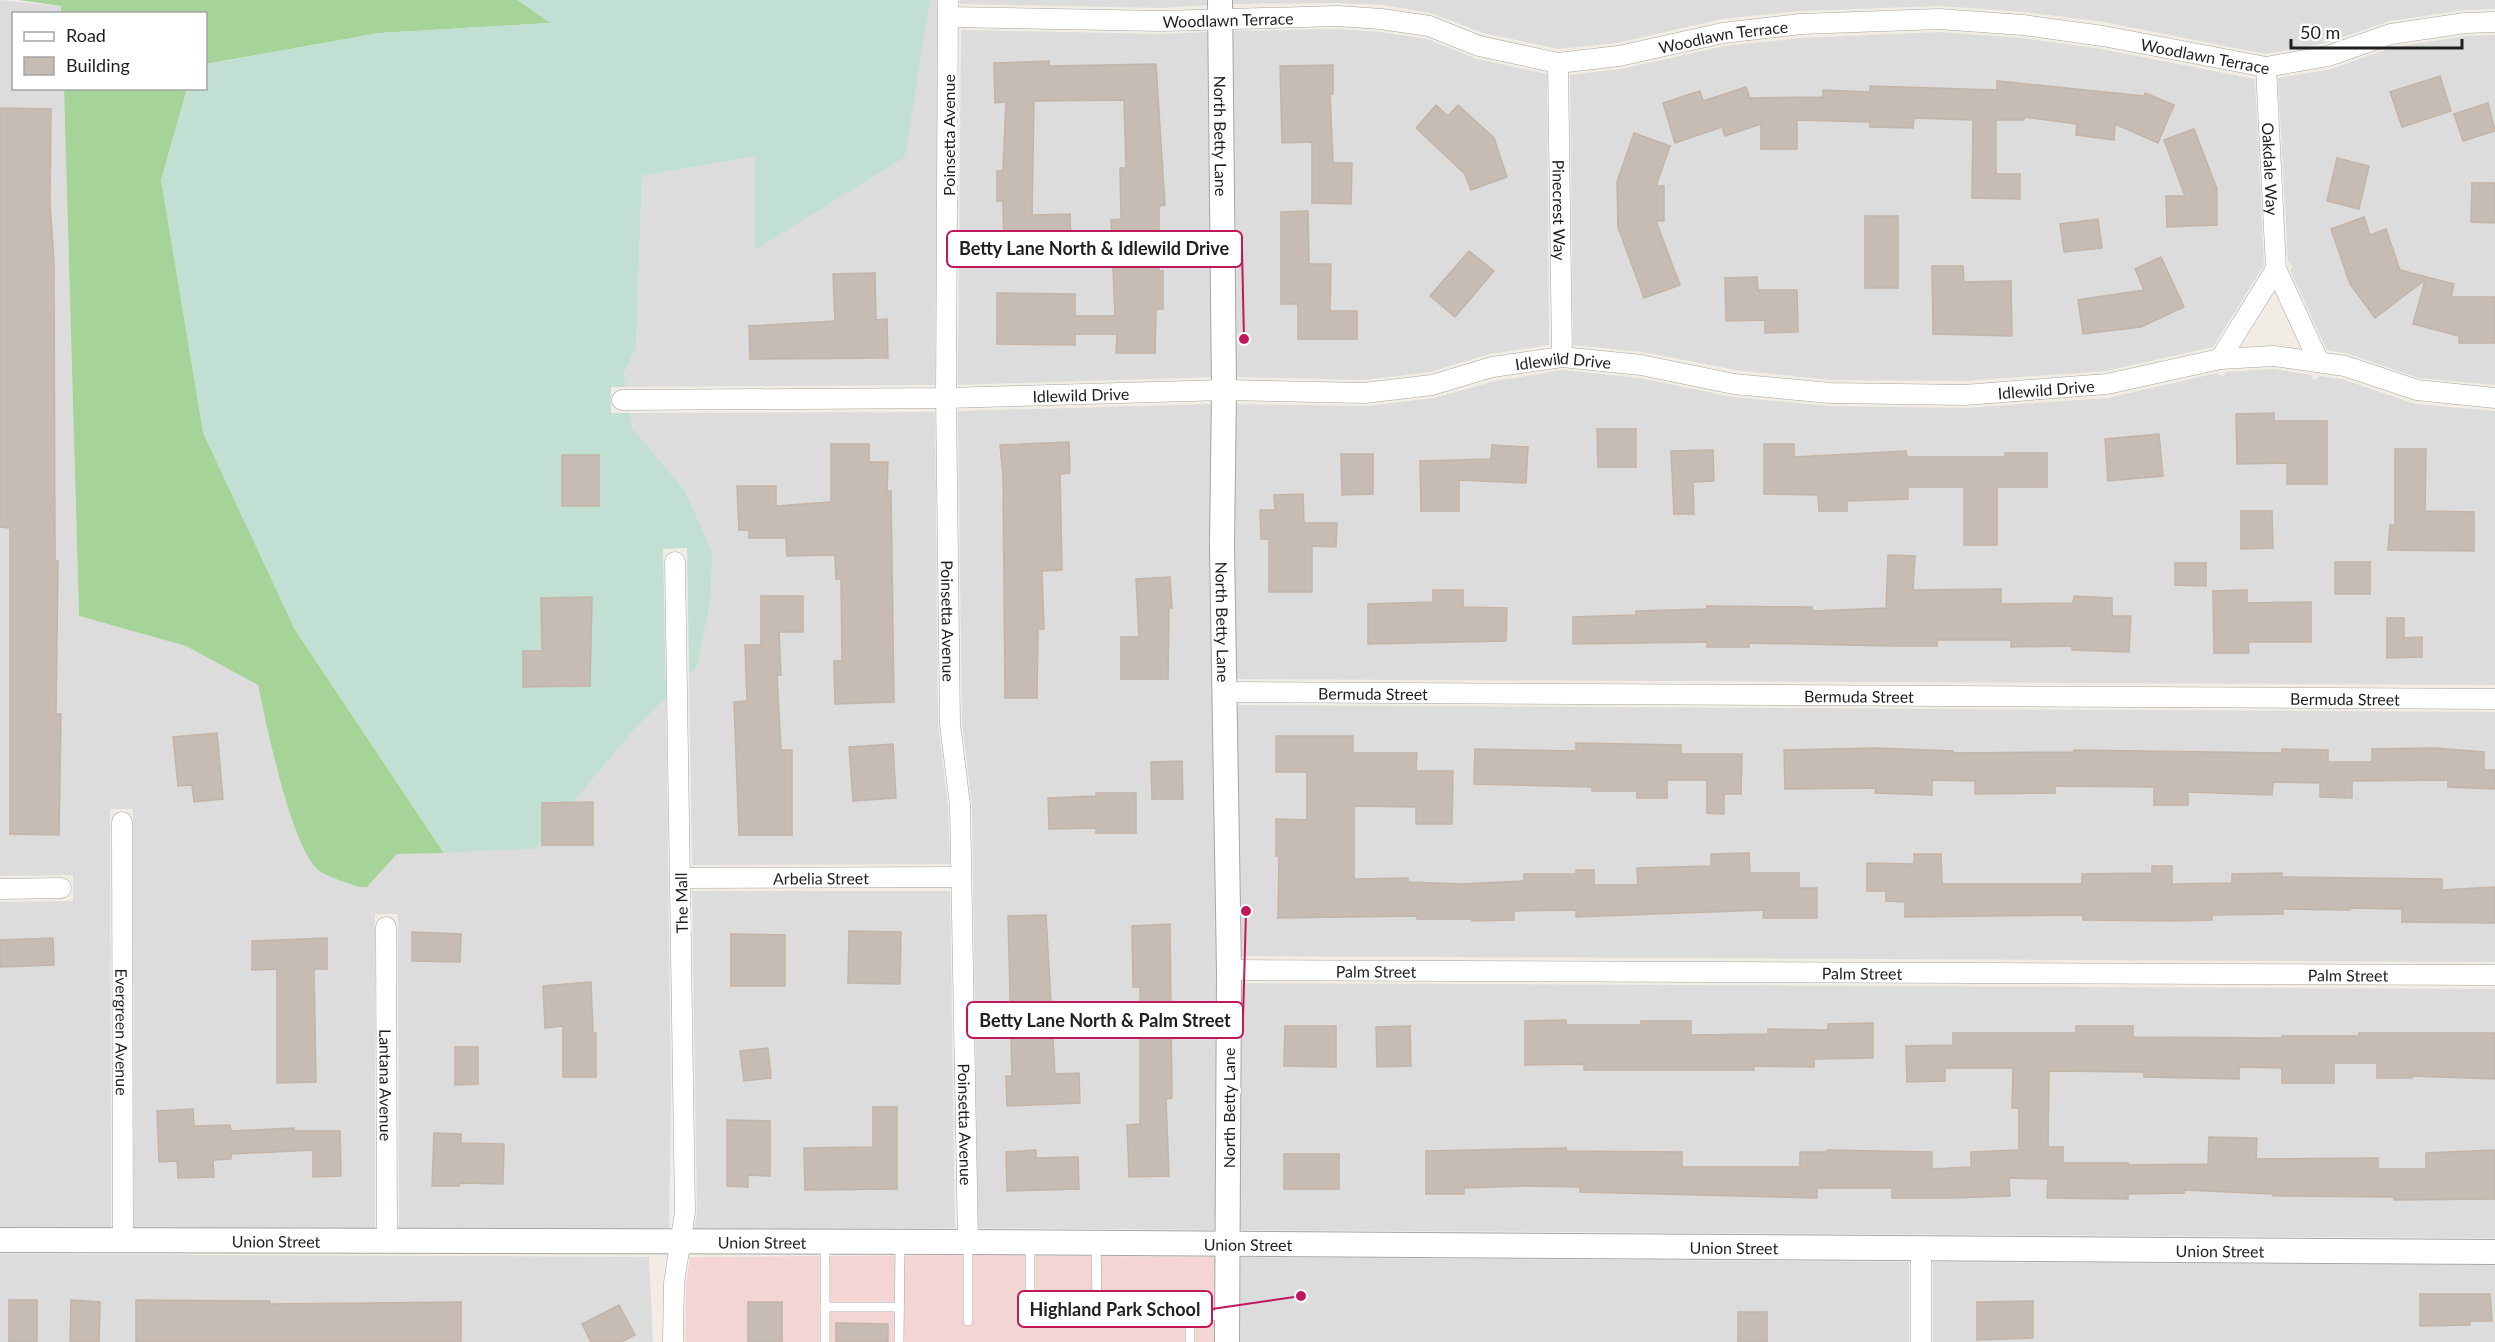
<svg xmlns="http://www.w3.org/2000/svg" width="2495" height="1342" font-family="Lato,sans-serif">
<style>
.residential{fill:#dddcdc}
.commercial{fill:#f3d5d3}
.forest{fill:#a6d397}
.wetland{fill:#c1e0d3}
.building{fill:#c6bcb4;stroke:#c4b4a6;stroke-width:1.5}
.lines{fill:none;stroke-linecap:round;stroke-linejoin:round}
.service-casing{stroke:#a6a6a6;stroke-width:10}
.minor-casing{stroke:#a6a6a6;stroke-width:21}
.tertiary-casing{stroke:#a6a6a6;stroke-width:26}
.service{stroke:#fff;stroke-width:9}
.minor{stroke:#fff;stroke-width:20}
.tertiary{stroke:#fff;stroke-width:24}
.labels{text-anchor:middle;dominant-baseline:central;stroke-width:6;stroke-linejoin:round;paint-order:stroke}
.street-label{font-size:16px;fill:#1f1f1f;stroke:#fff}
.leader{fill:none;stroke:#c2185b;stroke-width:2}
.callout-dot{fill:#c2185b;stroke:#fff;stroke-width:2}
.callout{fill:#fff;stroke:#c2185b;stroke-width:2}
.callout-label{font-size:18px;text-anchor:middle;font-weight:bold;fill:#1f1f1f}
</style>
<rect width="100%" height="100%" fill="#f1ede5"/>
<g class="residential">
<polygon points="0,0 61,6 61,13 14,14 14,88 64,89 79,616 186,646 258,685 277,771 367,887 397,854 535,849 631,733 666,698 671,1096 669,1230 399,1229 398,914 375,914 375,1229 134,1228 133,809 110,809 111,1228 0,1227 0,902 73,901 73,875 0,876"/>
<polygon points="930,0 937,0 938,17 935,385 626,387 624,373 636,348 642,176 755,155 755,249"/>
<polygon points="960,0 1208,0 1208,5 1161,8 960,4"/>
<polygon points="1231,0 2495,0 2495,9 2464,10 2390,21 2325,43 2266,54 2104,22 2024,12 1940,6 1800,11 1722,19 1617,43 1559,49 1483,33 1431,13 1382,5 1338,3 1231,4"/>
<polygon points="1338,29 1380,32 1427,39 1477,59 1547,74 1549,345 1490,354 1430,372 1364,380 1236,377 1232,31"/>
<polygon points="961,30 1161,34 1208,32 1212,377 958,385"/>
<polygon points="1939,32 2022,38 2101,49 2255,79 2264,265 2213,347 2106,371 1965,381 1831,380 1736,370 1643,352 1573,345 1570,75 1621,69 1725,46 1801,38"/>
<polygon points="2495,35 2495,385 2419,378 2349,354 2327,350 2290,270 2293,266 2288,262 2278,78 2331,69 2394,47 2466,36"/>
<polygon points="2274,369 2311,375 2314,380 2321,376 2342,379 2415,404 2495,411 2495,685 1237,679 1234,547 1236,404 1366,406 1434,398 1495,381 1562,370 1639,378 1733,397 1829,406 1966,408 2108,398 2217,373 2223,377 2226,372"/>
<polygon points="1212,404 1210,547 1217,970 1216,1230 978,1228 972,805 962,723 958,411"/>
<polygon points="935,412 938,724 948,807 950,864 692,865 689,675 697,667 710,604 654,455 633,429 630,413"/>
<polygon points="1237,705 2495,712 2495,962 1240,956"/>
<polygon points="692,891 950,891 955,1228 694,1230 697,1212"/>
<polygon points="1240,983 2495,989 2495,1238 1239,1230"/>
<polygon points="0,1254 649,1257 653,1342 0,1342"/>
<polygon points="1239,1257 1909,1262 1909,1342 1239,1342"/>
<polygon points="1933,1262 2495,1265 2495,1342 1933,1342"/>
</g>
<polygon class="commercial" points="966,1255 1216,1257 1215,1342 685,1342 686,1284 690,1257"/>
<g class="forest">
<polygon points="19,0 518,0 551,23 380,33 206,64 206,14 61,13 61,6"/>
<path d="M64 89H187L161 181 294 628 444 853 397 854 367 887H360C348 883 333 879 321 872 292 854 266 722 258 685L186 646 79 616Z"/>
</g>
<polygon class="wetland" points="518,0 930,0 905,157 755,250 755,156 642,176 636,348 624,373 626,387 611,387 611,413 630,413 633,429 685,491 712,552 710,604 697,667 689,675 687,548 663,549 666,698 631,733 535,849 444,853 294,628 203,433 161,180 187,89 206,88 206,64 380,33 550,23"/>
<g class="building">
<polygon points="1049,61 1049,66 1156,64 1165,205 1159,206 1159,271 1163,271 1163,309 1156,309 1155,353 1116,353 1117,334 1075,334 1075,345 997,344 997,293 1075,294 1075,316 1115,316 1111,220 1121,219 1120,168 1126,168 1124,100 1034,101 1032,215 1070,214 1071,246 1004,248 1003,201 997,201 997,171 1003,171 1006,102 995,103 994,63"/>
<polygon points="1333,65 1333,94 1330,94 1333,163 1352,163 1351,204 1312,203 1312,142 1282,143 1280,66"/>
<polygon points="2440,76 2451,111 2402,127 2390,92"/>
<polygon points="1997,81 2144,96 2145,93 2174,105 2158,143 2115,124 2114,140 2076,135 2077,124 2024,117 2024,120 1996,120 1996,174 2020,174 2020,199 1972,198 1973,120 1914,118 1913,128 1870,127 1870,122 1797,120 1797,149 1761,149 1761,124 1725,136 1722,127 1675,143 1663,103 1700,91 1703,101 1746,87 1750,98 1823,97 1823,90 1870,92 1870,86 1997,90"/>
<polygon points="2488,103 2495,131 2463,141 2454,114"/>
<polygon points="1436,105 1448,116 1458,105 1494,138 1507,177 1471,190 1465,174 1416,128"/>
<polygon points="0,108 51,109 50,203 54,262 55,561 58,561 56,714 61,714 59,835 10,834 10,528 0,527"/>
<polygon points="2194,129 2217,189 2217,225 2167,227 2166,196 2185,196 2164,140"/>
<polygon points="1634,133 1670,146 1656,186 1664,186 1664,221 1656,221 1680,285 1644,298 1618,227 1617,182"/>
<polygon points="2337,158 2369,166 2359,209 2327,201"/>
<polygon points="2472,183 2495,183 2495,223 2471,222"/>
<polygon points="1308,211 1309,264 1331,264 1330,311 1357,311 1357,339 1298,339 1298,304 1281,304 1281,212"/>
<rect x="1865" y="216" width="33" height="72"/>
<polygon points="2364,217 2370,235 2386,229 2400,270 2454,284 2451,297 2495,297 2495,343 2459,343 2459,336 2413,324 2425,280 2375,318 2350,284 2331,229"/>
<polygon points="2098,219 2102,248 2064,252 2060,224"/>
<polygon points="1469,251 1494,271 1455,317 1430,296"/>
<polygon points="2161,257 2184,307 2141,327 2083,334 2078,300 2144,290 2135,269"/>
<polygon points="1932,266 1963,266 1964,282 2011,281 2012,336 1933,334"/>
<polygon points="875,273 876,320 887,319 888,358 750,359 749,326 835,321 833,274"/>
<polygon points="1757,277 1758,290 1797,290 1798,332 1765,333 1765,320 1726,321 1725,278"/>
<polygon points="2274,413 2274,421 2327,421 2327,484 2287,484 2287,463 2237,464 2236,414"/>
<polygon points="1597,429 1636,429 1636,467 1598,467"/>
<polygon points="2159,434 2163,476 2108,481 2105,439"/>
<polygon points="1069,442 1070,473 1060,474 1062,570 1042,571 1044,629 1038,629 1037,698 1005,698 1003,476 1000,445"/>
<polygon points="831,444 869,444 869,462 888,462 887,491 891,491 894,702 835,704 834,661 842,661 841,579 836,579 835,555 787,556 786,538 749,538 749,530 739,530 737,486 776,486 776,506 831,502"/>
<polygon points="1764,444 1794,444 1794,457 1906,451 1907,457 2005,457 2005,453 2047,453 2047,487 1997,487 1997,545 1964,545 1964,487 1908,487 1908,499 1847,501 1847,511 1819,511 1818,495 1764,494"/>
<polygon points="1492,445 1528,447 1526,483 1459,480 1459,511 1421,511 1420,461 1491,459"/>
<polygon points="2395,449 2426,449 2425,511 2474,512 2474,551 2388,550 2390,525 2395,525"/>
<polygon points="1713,450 1714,481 1693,482 1694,514 1674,514 1671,451"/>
<polygon points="1341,454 1373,454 1373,494 1342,495"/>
<rect x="562" y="455" width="37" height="51"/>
<polygon points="1303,494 1304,523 1337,523 1336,547 1312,546 1312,592 1269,592 1269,539 1261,539 1260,510 1275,510 1274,495"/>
<polygon points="2241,511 2272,511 2273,548 2241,549"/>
<polygon points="1888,555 1915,556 1913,590 2001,589 2001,604 2073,603 2074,596 2112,598 2112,616 2131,616 2129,652 2072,650 2072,646 2011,647 2011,640 1937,640 1937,646 1892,646 1749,643 1749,647 1707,647 1707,642 1573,644 1573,617 1636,615 1636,611 1707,609 1707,606 1812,607 1812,611 1886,608"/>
<rect x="2335" y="562" width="35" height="32"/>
<polygon points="2175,563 2206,563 2206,586 2175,585"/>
<polygon points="1170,577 1172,608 1169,608 1168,679 1121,679 1121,637 1139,637 1136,579"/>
<polygon points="1433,590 1463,590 1463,607 1507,608 1506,641 1368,644 1368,604 1433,602"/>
<polygon points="2247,590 2247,603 2311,602 2311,642 2248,642 2249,653 2214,653 2213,591"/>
<polygon points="761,596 803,596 803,632 779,632 781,675 777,675 781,750 792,750 792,835 739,835 734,702 747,701 745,645 761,645"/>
<polygon points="592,597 590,686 523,687 523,651 542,651 541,598"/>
<polygon points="2387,618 2404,618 2404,638 2422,637 2422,657 2387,658"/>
<polygon points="217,733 223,799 194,802 192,785 178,786 173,737"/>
<polygon points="1276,736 1353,736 1353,753 1417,753 1416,771 1453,771 1452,824 1416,824 1416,807 1354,806 1354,879 1408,878 1408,882 1462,884 1524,881 1524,874 1576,874 1576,870 1594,870 1594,885 1638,885 1637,868 1711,866 1711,854 1749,853 1750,873 1799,873 1799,888 1817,888 1817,918 1763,918 1764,910 1576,917 1576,910 1514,911 1514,920 1472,921 1472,919 1417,919 1417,916 1278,918 1279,856 1276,856 1276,819 1307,820 1307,772 1276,772"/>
<polygon points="1576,743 1681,745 1681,754 1742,754 1741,794 1724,794 1724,814 1707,813 1707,780 1667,780 1667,798 1637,798 1637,791 1592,791 1592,787 1474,784 1475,749 1576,751"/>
<polygon points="893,744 896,798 853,801 849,747"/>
<polygon points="1877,748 1953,751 1952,753 2074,752 2074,750 2282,753 2282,749 2328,750 2328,762 2372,762 2372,749 2435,748 2484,752 2484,770 2495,770 2495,789 2448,787 2448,780 2352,781 2352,798 2320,797 2320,783 2273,782 2272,795 2188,792 2188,805 2154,805 2154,787 2055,786 2055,793 1975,794 1975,781 1932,780 1932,795 1875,793 1876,788 1785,789 1784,750"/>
<polygon points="1182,761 1183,799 1152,799 1151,762"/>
<polygon points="1096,793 1136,793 1136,833 1096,833 1096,828 1049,829 1048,798 1096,796"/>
<polygon points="593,802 593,845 542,845 542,803"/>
<polygon points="1914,854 1941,854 1942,884 2082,884 2082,874 2152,873 2152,866 2172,866 2172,884 2232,883 2232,874 2282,873 2282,877 2442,879 2442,890 2495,887 2495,923 2402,922 2402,909 2351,908 2350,910 2283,909 2283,914 2212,915 2212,920 2173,921 2083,920 2083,915 1905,917 1905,902 1886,901 1886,891 1867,891 1867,863 1914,864"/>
<polygon points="1046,915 1055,1074 1079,1073 1080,1103 1007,1106 1006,1076 1012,1076 1008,916"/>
<polygon points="1170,924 1172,1098 1166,1099 1169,1176 1129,1177 1127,1125 1140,1124 1140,987 1133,987 1132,926"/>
<polygon points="849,931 901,932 900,984 848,983"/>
<polygon points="412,932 461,934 460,962 412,961"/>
<polygon points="731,934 785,935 785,986 731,986"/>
<polygon points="53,938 54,965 0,967 0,940"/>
<polygon points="327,938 327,969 314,969 316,1082 277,1083 277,969 252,970 252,941"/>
<polygon points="591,982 593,1033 596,1033 596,1077 563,1077 563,1026 545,1028 543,986"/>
<polygon points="1566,1020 1566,1025 1641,1025 1641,1021 1691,1021 1691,1035 1768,1034 1768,1029 1828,1030 1828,1024 1873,1023 1873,1058 1814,1059 1814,1067 1754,1066 1754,1070 1584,1070 1584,1064 1525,1065 1525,1021"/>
<polygon points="1285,1026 1336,1026 1336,1067 1284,1066"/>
<polygon points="1410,1026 1411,1066 1377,1067 1376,1027"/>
<polygon points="2076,1026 2133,1026 2133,1037 2282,1038 2282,1036 2359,1036 2359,1033 2495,1033 2495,1079 2412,1076 2412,1078 2377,1078 2377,1063 2334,1063 2334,1083 2282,1083 2282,1068 2239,1067 2239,1079 2144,1077 2144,1072 2049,1071 2048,1147 2063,1147 2063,1163 2128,1163 2128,1165 2208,1164 2209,1137 2257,1138 2256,1159 2378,1158 2378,1169 2426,1169 2426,1153 2495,1150 2495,1199 2394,1200 2394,1197 2273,1196 2273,1194 2184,1190 2184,1193 2128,1194 2128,1199 2047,1198 2048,1179 2009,1178 2010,1196 1950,1198 1892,1198 1892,1188 1817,1188 1817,1198 1580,1192 1580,1187 1528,1186 1464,1188 1464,1194 1426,1194 1426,1151 1566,1148 1566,1151 1682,1152 1682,1167 1800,1167 1800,1152 1827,1152 1827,1150 1932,1152 1932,1169 1971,1167 1971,1152 2019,1150 2019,1108 2012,1108 2013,1068 1945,1068 1945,1081 1907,1082 1906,1046 1953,1045 1953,1033 2076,1033"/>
<polygon points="455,1047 478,1047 478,1084 455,1085"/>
<polygon points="768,1048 771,1078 744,1081 740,1051"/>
<polygon points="873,1107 897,1107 897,1189 805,1190 804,1148 873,1147"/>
<polygon points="193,1109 194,1126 230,1125 231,1131 294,1128 294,1131 340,1131 341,1176 313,1177 313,1150 231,1154 231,1159 213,1160 214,1177 178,1178 177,1161 159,1162 157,1111"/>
<polygon points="727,1120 770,1121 770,1176 748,1175 748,1187 727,1186"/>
<polygon points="434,1133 461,1134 461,1143 504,1144 503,1184 460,1183 459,1186 432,1186"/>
<polygon points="1036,1150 1036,1158 1078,1157 1079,1189 1007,1191 1006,1152"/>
<rect x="1284" y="1154" width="55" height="35"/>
<polygon points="2420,1294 2490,1294 2492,1321 2470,1321 2470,1325 2420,1326"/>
<rect x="9" y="1300" width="28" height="42"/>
<polygon points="71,1300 100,1302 99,1342 70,1342"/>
<polygon points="136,1300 270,1301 270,1304 461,1302 461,1342 136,1342"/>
<polygon points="2033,1301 2033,1338 1977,1340 1977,1302"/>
<rect x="748" y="1302" width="34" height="40"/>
<polygon points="619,1305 635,1335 621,1342 591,1342 582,1324"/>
<rect x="1738" y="1312" width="29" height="30"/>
<polygon points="836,1323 888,1324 888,1342 836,1342"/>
</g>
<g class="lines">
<defs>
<g id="service">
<polyline points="968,1244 968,1321"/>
<polyline points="1030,1245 1030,1299 1123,1300 1190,1315 1190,1342"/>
<polyline points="1096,1245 1097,1299"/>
<polyline points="825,1307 899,1307"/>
<polyline points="1190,1315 1226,1316"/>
<polyline points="825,1342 825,1242"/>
<polyline points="899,1342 900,1244"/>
</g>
<g id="minor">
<path id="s1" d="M948 0 946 398 950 724 960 805 968 1242"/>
<path id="s2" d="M949 17 1162 21 1338 16 1381 19 1429 26 1479 46 1558 63 1619 56 1723 33 1801 24 1939 19 2023 25 2103 36 2266 67 2328 56 2391 34 2465 23 2495 22"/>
<path id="s3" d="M1558 63 1562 357"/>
<path id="s4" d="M2266 67 2276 269 2319 362"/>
<polyline points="2220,359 2276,269"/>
<path id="s5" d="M622 400 946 398 1224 390 1364 393 1432 385 1492 367 1562 357 1641 365 1734 384 1830 393 1965 395 2107 384 2220 359 2274 356 2345 366 2417 390 2495 398"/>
<path id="s6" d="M1225 692 2495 699"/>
<path id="s7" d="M122 822 123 1241"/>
<path id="s8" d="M680 878 961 877"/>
<polyline points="0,889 61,888"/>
<path id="s9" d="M386 927 387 1242"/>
<path id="s10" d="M1229 970 2495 975"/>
<polyline points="1921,1249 1921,1342"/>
<polyline points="673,1342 674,1283 685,1212 675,562"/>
</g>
<g id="tertiary">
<path id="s11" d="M1220 0 1224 390 1222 547 1229 970 1227 1342"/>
<path id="s12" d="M0 1240 968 1242 2495 1252"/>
</g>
</defs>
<use href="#service" class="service-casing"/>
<use href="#minor" class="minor-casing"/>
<use href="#tertiary" class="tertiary-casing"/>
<use href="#service" class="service"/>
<use href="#minor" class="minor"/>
<use href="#tertiary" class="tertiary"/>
</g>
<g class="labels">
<g class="street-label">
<text stroke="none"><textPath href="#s2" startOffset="279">Woodlawn Terrace</textPath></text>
<text stroke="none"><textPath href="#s2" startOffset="783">Woodlawn Terrace</textPath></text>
<text stroke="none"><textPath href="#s2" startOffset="1269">Woodlawn Terrace</textPath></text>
<text transform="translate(948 135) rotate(-90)">Poinsetta Avenue</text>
<text stroke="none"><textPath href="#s11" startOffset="136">North Betty Lane</textPath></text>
<text stroke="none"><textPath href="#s4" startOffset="102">Oakdale Way</textPath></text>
<text stroke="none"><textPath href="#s3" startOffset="147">Pinecrest Way</textPath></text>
<text stroke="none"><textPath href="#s5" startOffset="945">Idlewild Drive</textPath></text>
<text stroke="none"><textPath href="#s5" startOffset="1431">Idlewild Drive</textPath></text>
<text stroke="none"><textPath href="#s5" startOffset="459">Idlewild Drive</textPath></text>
<text stroke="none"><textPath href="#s1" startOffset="621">Poinsetta Avenue</textPath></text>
<text stroke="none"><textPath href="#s11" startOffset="622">North Betty Lane</textPath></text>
<text stroke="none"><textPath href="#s6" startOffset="148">Bermuda Street</textPath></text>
<text stroke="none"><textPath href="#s6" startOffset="634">Bermuda Street</textPath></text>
<text stroke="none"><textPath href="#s6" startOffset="1120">Bermuda Street</textPath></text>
<text stroke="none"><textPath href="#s8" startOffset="141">Arbelia Street</textPath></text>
<text transform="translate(681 903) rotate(-91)">The Mall</text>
<text stroke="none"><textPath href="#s10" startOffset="147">Palm Street</textPath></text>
<text stroke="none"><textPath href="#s10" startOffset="633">Palm Street</textPath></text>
<text stroke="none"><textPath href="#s10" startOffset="1119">Palm Street</textPath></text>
<text stroke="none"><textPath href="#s7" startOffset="210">Evergreen Avenue</textPath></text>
<text stroke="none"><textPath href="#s9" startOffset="158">Lantana Avenue</textPath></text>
<text transform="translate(1228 1108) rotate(-90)">North Betty Lane</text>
<text stroke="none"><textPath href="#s1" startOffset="1125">Poinsetta Avenue</textPath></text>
<text stroke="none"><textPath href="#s12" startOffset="276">Union Street</textPath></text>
<text stroke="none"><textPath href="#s12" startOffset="762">Union Street</textPath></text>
<text stroke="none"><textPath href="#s12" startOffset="1248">Union Street</textPath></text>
<text stroke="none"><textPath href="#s12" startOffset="1734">Union Street</textPath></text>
<text stroke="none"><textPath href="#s12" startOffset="2220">Union Street</textPath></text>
</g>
</g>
<path class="leader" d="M1244 339L1242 249M1246 911L1243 1020M1301 1296L1212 1309"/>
<g class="callout-dot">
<circle cx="1244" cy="339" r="6"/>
<circle cx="1246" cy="911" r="6"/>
<circle cx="1301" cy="1296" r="6"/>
</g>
<g class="callout">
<rect x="947" y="231" width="295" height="36" rx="6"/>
<rect x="967" y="1002" width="276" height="36" rx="6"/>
<rect x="1018" y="1291" width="194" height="36" rx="6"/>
</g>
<g class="callout-label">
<text x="1094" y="255">Betty Lane North &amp; Idlewild Drive</text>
<text x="1105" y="1027">Betty Lane North &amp; Palm Street</text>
<text x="1115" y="1316">Highland Park School</text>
</g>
<rect x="12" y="12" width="195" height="78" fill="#ffffff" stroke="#a5a5a5" stroke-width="1.5"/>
<rect x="24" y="32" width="30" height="9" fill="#ffffff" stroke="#a5a5a5" stroke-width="1.5"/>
<text x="66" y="42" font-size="18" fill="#1f1f1f">Road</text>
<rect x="24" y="57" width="30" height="18" fill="#c6bcb4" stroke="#a5a5a5" stroke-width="1.5"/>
<text x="66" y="72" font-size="18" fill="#1f1f1f">Building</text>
<path d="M2291 39v9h171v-9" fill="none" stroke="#1f1f1f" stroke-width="3"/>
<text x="2300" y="39" font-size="18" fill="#1f1f1f" stroke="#ffffff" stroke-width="4.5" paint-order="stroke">50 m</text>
</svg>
